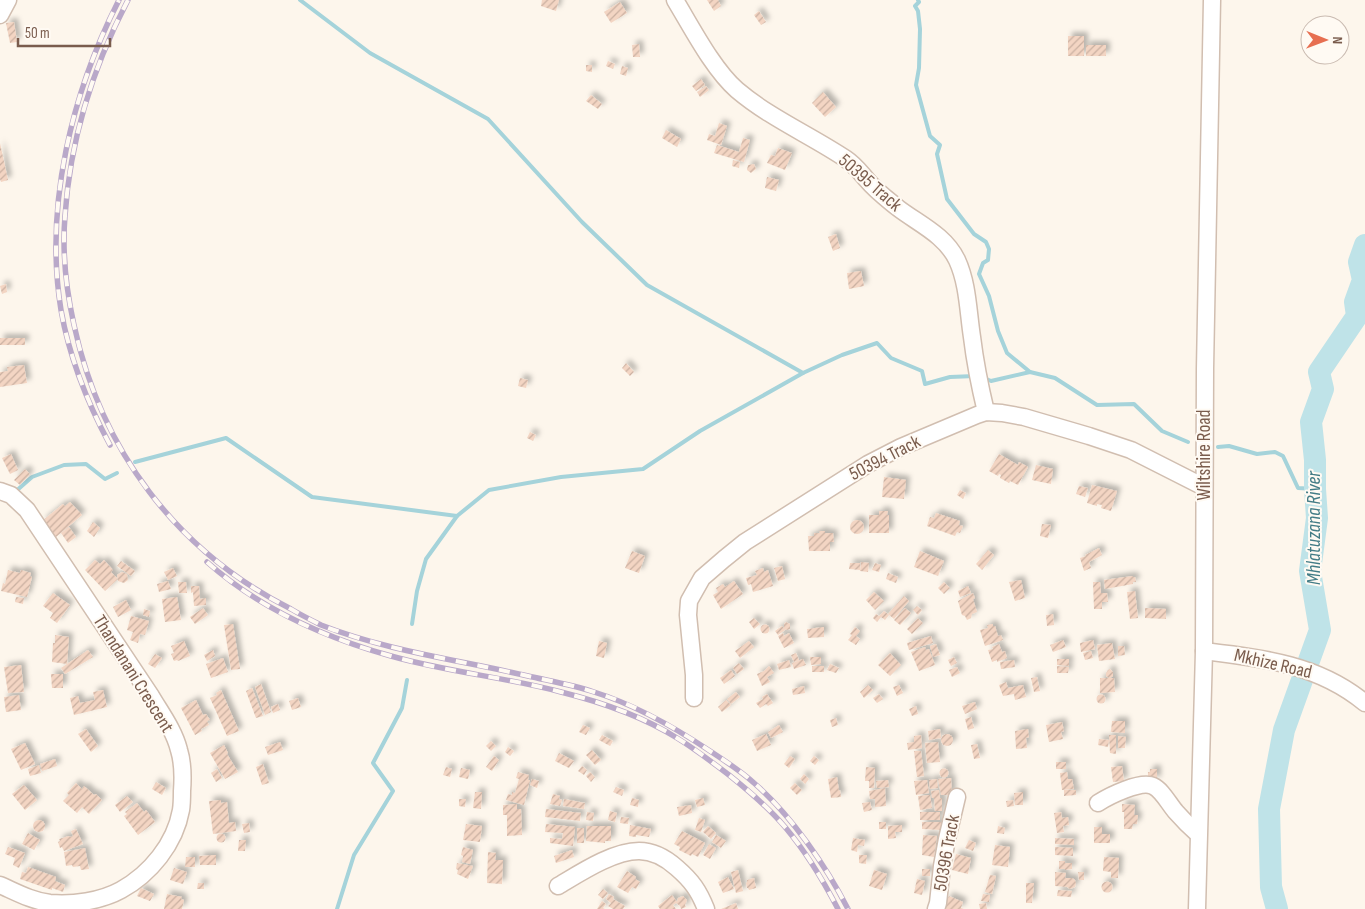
<svg xmlns="http://www.w3.org/2000/svg" width="1365" height="909" font-family="'Sofia Sans Condensed',sans-serif">
<style>
.lines{fill:none;stroke-linecap:round;stroke-linejoin:round}
.stream{stroke:#a5d3da;stroke-width:4}
.river{stroke:#bfe3e8;stroke-width:22}
.building{fill:url(#building-hatch);filter:url(#shadow)}
.minor-casing{stroke:#d1beb0;stroke-width:19}
.minor{stroke:#fff;stroke-width:16}
.rail-casing{stroke:#b9a8c9;stroke-width:5.5}
.rail{stroke:#fffaf3;stroke-width:4;stroke-dasharray:11;stroke-linecap:butt}
.labels{text-anchor:middle;dominant-baseline:central;stroke-width:4;stroke-linejoin:round;paint-order:stroke}
.street-label{font-size:19px;fill:#7a5c4d;stroke:#fffaf3}
.water-label{font-size:20px;font-style:italic;fill:#437c86;stroke:#fffaf3}
</style>
<defs>
<pattern id="building-hatch" width="6" height="6" patternUnits="userSpaceOnUse" patternTransform="scale(1.25)"><rect width="6" height="6" fill="#f3d5c3"/><path d="M-1 1l2-2M0 6l6-6M5 7l2-2" fill="none" stroke="#cab0a1"/></pattern>
<filter id="shadow"><feDropShadow dx="4" dy="-4" stdDeviation="2.5" flood-color="#0004"/></filter>
</defs>
<rect width="100%" height="100%" fill="#fdf6ec"/>
<g class="lines">
<g class="stream">
<polyline points="300,0 370,53 488,119 582,222 647,285 803,373"/>
<polyline points="918,0 919,2 915,6 918,11 920,29 919,68 916,85 930,136 940,145 937,154 947,199 974,234 986,242 989,249 988,260 983,263 979,274 989,296 998,331 1007,353 1030,372"/>
<polyline points="984,378 991,381 1030,372 1055,378 1097,405 1134,404 1162,431 1188,442"/>
<polyline points="1218,447 1229,446 1257,454 1275,452 1283,456 1298,488 1315,489"/>
<polyline points="135,462 226,438 312,497 457,516 489,490 561,477 643,469 700,431 803,373 842,355 877,343 891,358 922,371 925,384 950,377 975,376"/>
<polyline points="15,492 32,477 64,465 86,464 105,479 117,473"/>
<polyline points="412,624 417,591 426,559 457,516"/>
<polyline points="337,909 354,855 393,791 373,763 402,708 407,680"/>
</g>
<polyline class="river" points="1277,909 1271,887 1269,809 1284,730 1320,630 1310,571 1317,518 1315,489 1315,460 1311,422 1323,389 1319,372 1357,316 1355,302 1363,280 1359,262 1365,245"/>
</g>
<g class="building">
<polygon points="542,0 559,0 556,11 541,6"/>
<polygon points="707,0 718,0 721,6 714,11"/>
<polygon points="620,2 627,13 611,23 604,12"/>
<polygon points="759,11 766,22 761,25 754,15"/>
<polygon points="14,22 17,42 10,43 6,23"/>
<rect x="1068" y="36" width="16" height="20"/>
<polygon points="639,44 640,57 633,57 632,45"/>
<rect x="1086" y="45" width="20" height="11"/>
<polygon points="608,61 615,64 613,69 606,66"/>
<polygon points="586,65 592,65 592,72 586,71"/>
<polygon points="622,66 628,68 626,76 620,74"/>
<polygon points="701,79 705,85 696,91 692,86"/>
<polygon points="706,86 709,90 700,97 697,92"/>
<polygon points="823,92 836,107 825,117 812,103"/>
<polygon points="591,95 602,104 598,109 586,101"/>
<polygon points="719,123 727,126 721,145 707,140 709,134 715,136"/>
<polygon points="666,130 681,139 677,147 662,138"/>
<polygon points="743,138 750,140 744,162 714,153 717,145 739,152"/>
<polygon points="0,143 8,180 1,182 0,179"/>
<polygon points="778,148 792,153 785,170 767,163 771,155 775,156"/>
<polygon points="733,160 740,162 739,168 732,166"/>
<polygon points="754,164 756,169 751,173 747,170 748,165"/>
<polygon points="767,177 779,180 776,191 765,188"/>
<polygon points="836,234 840,248 833,251 828,237"/>
<polygon points="861,271 864,286 849,289 847,273"/>
<polygon points="6,284 7,292 2,294 0,286"/>
<rect x="0" y="338" width="25" height="7"/>
<polygon points="626,363 634,372 630,376 622,368"/>
<polygon points="24,365 27,383 0,387 0,372 8,371 7,367"/>
<polygon points="520,378 528,380 526,388 518,386"/>
<polygon points="530,432 536,435 533,441 527,438"/>
<polygon points="11,454 18,470 10,474 2,458"/>
<polygon points="999,454 1018,465 1019,462 1028,467 1018,485 1010,481 1009,483 1000,478 1001,475 999,474 998,476 989,471"/>
<polygon points="1036,465 1053,469 1051,484 1032,480"/>
<polygon points="25,469 30,474 20,485 14,480"/>
<polygon points="884,477 906,480 904,499 882,497"/>
<polygon points="1092,485 1117,491 1111,511 1101,508 1102,505 1097,504 1097,506 1087,503"/>
<polygon points="1079,486 1088,488 1085,497 1076,494"/>
<polygon points="960,490 966,493 963,499 957,495"/>
<polygon points="70,502 82,515 56,537 42,521 63,504 65,506"/>
<polygon points="879,511 888,511 887,515 889,515 889,533 869,533 869,515 879,515"/>
<polygon points="936,513 960,521 959,525 963,526 960,533 957,532 955,536 927,526 930,517 934,518"/>
<circle cx="857" cy="527" r="7"/>
<polygon points="93,522 100,528 94,537 87,531"/>
<polygon points="1042,524 1051,525 1048,538 1040,536"/>
<polygon points="69,527 76,537 68,543 61,533"/>
<polygon points="819,531 825,531 825,533 833,533 834,542 830,542 830,551 809,551 808,536 814,536 814,533 820,533"/>
<polygon points="1099,548 1102,555 1089,562 1091,568 1084,571 1080,558 1086,556 1085,555"/>
<polygon points="988,550 994,555 982,570 976,564"/>
<polygon points="632,551 645,556 639,573 625,568"/>
<polygon points="920,551 944,561 938,576 914,567"/>
<polygon points="95,560 100,564 104,560 113,570 111,572 118,579 105,591 85,570"/>
<polygon points="121,561 135,571 131,576 117,566"/>
<polygon points="861,562 869,563 868,572 860,571"/>
<polygon points="850,563 860,563 860,570 849,569"/>
<polygon points="875,563 881,565 879,572 872,570"/>
<polygon points="782,566 785,579 778,581 774,568"/>
<polygon points="173,568 177,576 168,580 164,572"/>
<polygon points="763,568 764,572 768,570 773,586 753,592 751,584 748,585 746,578 757,575 755,571"/>
<polygon points="8,570 20,573 21,570 31,573 30,576 32,577 27,597 1,591 3,583 5,584"/>
<polygon points="122,572 127,574 128,580 124,583 118,581 117,575"/>
<polygon points="888,573 898,577 896,583 886,579"/>
<polygon points="1133,576 1133,577 1135,577 1136,582 1133,582 1133,584 1105,589 1104,580"/>
<polygon points="1021,580 1025,598 1015,601 1009,582"/>
<polygon points="168,581 171,589 159,592 157,584"/>
<polygon points="734,581 743,594 721,609 713,595 718,592 716,588 723,584 725,587"/>
<polygon points="178,582 186,582 187,593 179,593"/>
<polygon points="944,582 950,588 944,594 938,588"/>
<polygon points="1093,582 1100,582 1101,593 1107,593 1108,602 1102,602 1102,609 1094,609"/>
<polygon points="191,586 199,586 200,599 206,598 206,605 194,606 193,592 191,593"/>
<polygon points="968,586 971,593 960,597 958,591"/>
<polygon points="1135,591 1138,618 1130,619 1127,592"/>
<polygon points="874,592 884,601 875,610 866,600"/>
<polygon points="53,593 70,605 57,623 50,618 53,613 43,606"/>
<polygon points="973,593 975,598 973,599 977,612 972,614 971,618 967,620 965,616 962,615 958,601"/>
<polygon points="904,596 909,601 894,619 888,614"/>
<polygon points="16,597 24,598 23,604 15,602"/>
<polygon points="177,597 181,620 165,622 162,599"/>
<polygon points="126,600 131,610 118,617 113,607"/>
<polygon points="917,606 922,610 918,615 913,610"/>
<polygon points="203,608 208,615 195,624 190,617"/>
<polygon points="905,608 911,613 900,625 894,620"/>
<polygon points="1145,608 1166,609 1166,619 1145,618"/>
<polygon points="144,609 150,611 149,617 143,615"/>
<polygon points="884,611 889,615 885,620 881,617 877,622 873,618 876,614 879,616"/>
<polygon points="1053,614 1054,625 1047,626 1046,615"/>
<polygon points="131,616 149,621 145,635 140,634 138,643 130,640 133,632 127,630"/>
<polygon points="754,618 760,624 754,629 749,622"/>
<polygon points="918,618 923,623 912,634 907,629"/>
<polygon points="786,622 790,624 790,629 787,630 784,629 785,630 778,635 775,631 782,626 784,628 784,624"/>
<polygon points="233,624 240,669 231,670 224,625"/>
<polygon points="993,624 993,626 995,626 998,636 1001,635 1003,640 985,646 980,630 988,628 987,625"/>
<circle cx="765" cy="629" r="4.5"/>
<polygon points="824,627 824,637 808,638 807,629"/>
<polygon points="855,627 860,631 856,636 860,639 856,645 848,640 852,635 850,634"/>
<polygon points="783,633 784,636 789,633 794,643 784,648 778,636"/>
<polygon points="55,635 69,637 67,664 52,662 53,643 55,643"/>
<polygon points="931,636 933,643 909,650 907,643"/>
<polygon points="1063,640 1066,647 1053,652 1050,645"/>
<polygon points="1093,640 1095,649 1081,652 1080,643"/>
<polygon points="184,641 190,656 178,661 177,660 174,661 171,654 174,653 171,646"/>
<polygon points="599,641 607,643 604,658 596,656"/>
<polygon points="749,641 754,647 740,658 735,651"/>
<polygon points="1112,643 1115,659 1099,661 1097,645"/>
<polygon points="936,644 940,655 933,657 930,646"/>
<polygon points="999,644 1002,652 1005,651 1007,658 997,662 997,660 992,662 988,650 993,649 992,647"/>
<polygon points="1118,646 1124,646 1125,655 1118,656"/>
<polygon points="925,647 926,650 929,649 935,665 919,671 911,652"/>
<polygon points="88,650 93,657 65,674 61,668"/>
<polygon points="213,650 215,656 207,661 204,655"/>
<polygon points="1091,651 1093,658 1085,660 1083,653"/>
<polygon points="796,653 799,660 794,662 791,655"/>
<polygon points="890,653 901,665 890,676 878,665"/>
<polygon points="155,654 162,658 155,668 148,664"/>
<polygon points="810,657 821,657 821,664 811,665"/>
<polygon points="954,657 957,663 951,666 948,660"/>
<polygon points="223,658 228,672 211,678 206,664"/>
<polygon points="803,659 806,665 794,669 792,663"/>
<polygon points="1057,659 1069,659 1069,666 1057,665"/>
<polygon points="789,660 791,667 779,670 777,664"/>
<polygon points="1014,660 1015,667 1001,669 1000,662"/>
<polygon points="739,663 744,669 737,674 733,668"/>
<polygon points="830,664 839,668 836,673 827,670"/>
<polygon points="21,665 24,692 8,693 4,667"/>
<polygon points="769,666 774,673 767,677 770,682 762,686 757,674 764,671"/>
<rect x="812" y="666" width="12" height="6"/>
<polygon points="1057,666 1069,667 1068,673 1057,673"/>
<polygon points="957,667 960,673 952,677 949,670"/>
<polygon points="1110,669 1113,672 1113,676 1110,678 1114,678 1115,692 1100,693 1100,678 1109,678 1106,676 1106,673 1108,670"/>
<polygon points="731,670 735,676 724,684 720,678"/>
<polygon points="51,674 63,674 63,688 52,688"/>
<polygon points="1037,677 1040,691 1034,692 1031,678"/>
<polygon points="1006,682 1008,688 1023,685 1026,697 1015,700 1014,694 1003,696 999,685"/>
<polygon points="261,684 271,712 265,715 255,687"/>
<polygon points="868,685 873,690 864,698 860,692"/>
<polygon points="899,685 903,693 897,696 893,687"/>
<polygon points="804,686 805,693 793,695 792,689"/>
<polygon points="252,688 263,716 256,718 246,691"/>
<polygon points="103,690 107,707 74,715 70,698 78,696 80,703 95,700 93,692"/>
<polygon points="221,690 239,731 227,736 210,698 217,695 216,693"/>
<polygon points="736,692 740,697 731,704 727,699"/>
<polygon points="767,694 773,703 768,706 766,704 760,708 756,703 763,699 762,697"/>
<polygon points="879,694 883,699 877,703 873,698"/>
<circle cx="1101" cy="699" r="4.5"/>
<polygon points="19,695 21,710 6,712 4,697"/>
<polygon points="298,698 301,707 292,710 289,701"/>
<polygon points="196,700 203,715 206,714 210,720 207,721 209,725 201,729 202,731 195,735 181,708"/>
<polygon points="726,700 731,705 722,712 718,707"/>
<polygon points="975,702 977,709 965,714 962,706"/>
<polygon points="278,704 280,710 273,713 271,707"/>
<polygon points="916,706 918,714 912,716 909,709"/>
<polygon points="971,717 974,728 968,730 965,719"/>
<polygon points="836,718 838,725 832,727 830,720"/>
<polygon points="1112,721 1125,721 1125,733 1111,732"/>
<polygon points="1062,722 1064,731 1061,732 1063,739 1049,742 1046,725"/>
<polygon points="583,725 590,728 586,735 579,732"/>
<polygon points="779,725 783,732 771,738 768,732"/>
<polygon points="86,729 98,746 91,752 78,734"/>
<polygon points="940,729 941,738 929,740 928,731"/>
<polygon points="1028,729 1029,737 1026,738 1027,748 1016,749 1015,731"/>
<polygon points="766,734 771,745 757,751 752,740"/>
<circle cx="947" cy="740" r="6"/>
<polygon points="602,735 613,741 610,746 599,740"/>
<polygon points="921,735 922,748 908,750 907,743 914,742 914,736"/>
<polygon points="1109,735 1116,735 1116,754 1110,753"/>
<polygon points="1118,736 1126,737 1125,748 1118,748"/>
<polygon points="1099,739 1109,740 1108,747 1098,745"/>
<polygon points="491,741 496,746 491,751 486,746"/>
<polygon points="280,742 283,750 268,755 265,747"/>
<polygon points="938,742 940,762 927,763 925,743"/>
<polygon points="25,743 35,764 21,770 11,749"/>
<polygon points="977,744 980,758 974,759 971,745"/>
<polygon points="224,745 228,753 227,754 238,772 225,779 210,753"/>
<polygon points="508,747 514,751 510,756 505,752"/>
<polygon points="592,750 601,760 595,765 586,755"/>
<polygon points="914,751 921,751 924,776 917,777"/>
<polygon points="559,753 574,761 569,768 555,761"/>
<polygon points="494,756 499,760 492,771 486,767"/>
<polygon points="790,756 795,759 789,768 784,764"/>
<polygon points="814,756 819,760 815,765 810,761"/>
<polygon points="55,759 57,766 42,771 40,764"/>
<rect x="1056" y="762" width="10" height="7"/>
<polygon points="263,764 269,783 262,785 256,767"/>
<polygon points="39,765 41,773 30,776 28,769"/>
<polygon points="582,766 587,770 584,775 578,771"/>
<polygon points="1122,766 1124,781 1113,782 1111,767"/>
<polygon points="446,767 452,769 450,777 443,775"/>
<polygon points="866,767 875,768 874,788 869,788 869,781 865,781"/>
<polygon points="461,768 470,770 468,779 459,777"/>
<circle cx="944" cy="773" r="4.5"/>
<polygon points="217,769 222,778 216,782 211,773"/>
<polygon points="1150,769 1157,769 1157,781 1148,778 1148,772 1150,772"/>
<polygon points="518,772 529,775 528,780 530,780 524,805 506,800 508,794 512,795 512,792 515,793 519,779 516,778"/>
<polygon points="590,772 595,777 591,782 586,776"/>
<polygon points="1067,772 1068,779 1072,779 1074,789 1062,790 1060,773"/>
<polygon points="804,774 809,779 805,784 800,779"/>
<polygon points="837,777 839,791 840,790 841,797 831,798 828,779"/>
<polygon points="951,778 952,795 941,795 938,779"/>
<polygon points="532,779 539,781 537,788 530,785"/>
<polygon points="937,779 938,788 930,789 929,780"/>
<polygon points="888,780 889,787 877,788 876,781"/>
<polygon points="927,780 929,793 916,795 914,781"/>
<polygon points="156,782 166,788 162,795 152,789"/>
<polygon points="76,783 82,789 84,786 94,795 96,794 102,800 89,814 82,807 77,813 63,801 69,795 67,793"/>
<polygon points="795,783 802,790 797,795 790,788"/>
<polygon points="24,785 37,800 25,810 12,794"/>
<polygon points="616,787 624,790 622,796 613,792"/>
<polygon points="885,788 886,806 875,807 875,799 870,799 869,791"/>
<polygon points="939,790 940,798 942,798 942,811 935,811 934,798 932,798 931,791"/>
<polygon points="1064,790 1076,790 1076,795 1064,796"/>
<polygon points="475,792 482,792 481,809 473,808"/>
<polygon points="1023,792 1023,805 1015,805 1014,793"/>
<polygon points="553,794 560,796 559,799 562,800 560,806 550,804"/>
<polygon points="930,795 932,808 920,810 918,796"/>
<polygon points="127,796 133,802 120,812 115,805"/>
<polygon points="632,798 639,800 638,807 630,805"/>
<polygon points="703,798 705,805 697,807 695,800"/>
<polygon points="459,799 466,799 465,807 459,806"/>
<polygon points="564,799 585,803 584,809 563,806"/>
<polygon points="221,800 221,803 227,802 229,823 235,822 236,831 213,834 209,801"/>
<polygon points="1013,800 1014,806 1007,807 1006,801"/>
<polygon points="870,802 872,810 864,812 862,803"/>
<polygon points="137,803 144,812 146,810 155,822 138,835 124,816 127,814 125,812"/>
<polygon points="517,804 517,809 521,809 522,835 507,836 507,815 503,815 503,805"/>
<polygon points="1122,804 1135,805 1134,815 1138,815 1137,824 1133,824 1132,829 1124,829 1124,812 1122,812"/>
<polygon points="691,805 692,813 679,816 677,807"/>
<polygon points="546,809 581,813 580,821 545,817"/>
<polygon points="610,811 617,813 615,822 608,820"/>
<polygon points="587,812 594,813 593,821 586,820"/>
<rect x="920" y="812" width="20" height="8"/>
<polygon points="1061,812 1062,818 1068,817 1069,825 1063,826 1064,832 1057,833 1054,813"/>
<polygon points="621,817 629,818 628,824 620,823"/>
<polygon points="699,818 705,820 701,832 695,830"/>
<circle cx="39" cy="826" r="6"/>
<rect x="879" y="822" width="7" height="7"/>
<polygon points="922,822 941,822 941,830 922,829"/>
<polygon points="249,823 250,832 244,833 242,824"/>
<polygon points="466,824 482,826 480,842 463,840"/>
<polygon points="546,824 575,827 573,846 550,843 550,838 562,839 563,833 545,832"/>
<polygon points="630,825 651,829 649,837 636,835 636,837 629,836"/>
<polygon points="902,825 902,832 895,832 896,838 888,839 888,826"/>
<polygon points="587,826 611,826 611,841 605,841 605,843 586,841"/>
<polygon points="708,826 716,833 711,839 703,832"/>
<polygon points="998,826 1005,828 1004,834 997,833"/>
<polygon points="1094,827 1102,827 1102,834 1110,834 1110,843 1094,843"/>
<rect x="577" y="828" width="7" height="15"/>
<polygon points="76,829 83,844 64,851 62,847 60,848 58,842 60,841 59,839 69,836 70,837 73,836 71,831"/>
<polygon points="682,831 705,843 698,857 692,854 691,856 679,850 680,847 674,844"/>
<polygon points="28,833 40,840 34,850 22,844"/>
<circle cx="221" cy="838" r="4.5"/>
<polygon points="716,835 726,841 721,848 712,842"/>
<polygon points="923,835 937,836 934,857 922,855"/>
<polygon points="853,838 865,840 864,846 858,845 857,852 851,850"/>
<polygon points="1055,838 1074,839 1074,845 1055,844"/>
<polygon points="239,840 246,840 245,851 238,851"/>
<polygon points="969,840 976,843 973,851 965,848"/>
<polygon points="709,844 716,848 710,859 703,855"/>
<polygon points="995,845 1010,847 1008,867 992,865"/>
<polygon points="8,847 25,853 19,868 13,865 15,858 5,854"/>
<polygon points="463,847 473,850 470,864 462,862 463,856 461,855"/>
<polygon points="1055,847 1073,848 1073,856 1055,855"/>
<polygon points="85,848 89,869 81,870 80,866 73,867 72,865 66,866 64,852"/>
<polygon points="572,850 574,857 556,863 554,856"/>
<polygon points="488,852 496,853 495,860 503,860 502,884 487,883"/>
<polygon points="956,854 971,858 968,874 952,870"/>
<polygon points="216,855 216,865 200,865 199,856"/>
<polygon points="859,855 867,855 866,864 859,863"/>
<polygon points="186,857 195,857 195,867 185,867"/>
<polygon points="1104,857 1119,858 1118,878 1111,878 1111,872 1103,871"/>
<rect x="1059" y="861" width="6" height="8"/>
<polygon points="457,863 473,866 468,879 457,874 458,870 456,869"/>
<polygon points="1065,863 1072,863 1072,869 1065,870"/>
<polygon points="28,867 56,877 55,881 65,885 63,892 52,888 52,890 20,879 22,872 26,873"/>
<polygon points="174,868 187,872 183,884 170,880"/>
<rect x="922" y="869" width="8" height="7"/>
<polygon points="738,870 743,891 736,893 731,872"/>
<polygon points="874,870 887,874 882,890 869,886"/>
<polygon points="627,871 636,877 635,879 640,882 636,889 632,887 628,893 617,887"/>
<polygon points="1055,872 1066,873 1065,878 1072,878 1075,880 1076,883 1075,887 1070,889 1067,887 1055,886"/>
<polygon points="1078,872 1084,872 1084,880 1079,880"/>
<polygon points="990,875 996,876 992,894 985,892"/>
<polygon points="728,877 734,889 723,893 718,882"/>
<polygon points="754,878 756,888 749,890 748,888 747,888 746,883 747,882 747,880"/>
<polygon points="917,879 925,881 922,895 914,893"/>
<circle cx="1107" cy="887" r="5.5"/>
<polygon points="198,883 204,883 204,889 197,889"/>
<polygon points="1026,883 1034,883 1032,903 1026,903"/>
<polygon points="141,888 154,894 150,901 137,896"/>
<polygon points="603,889 608,893 603,899 598,895"/>
<polygon points="1058,890 1072,891 1071,897 1057,896"/>
<polygon points="167,894 182,897 181,899 184,900 182,909 164,909"/>
<polygon points="609,894 614,897 613,899 625,906 623,909 613,909 608,906 611,903 606,899"/>
<polygon points="983,894 990,895 989,902 981,901"/>
<polygon points="672,895 677,902 678,898 683,896 687,900 685,905 686,907 681,909 680,906 676,903 673,905 676,909 660,909 658,906"/>
<polygon points="949,896 963,902 961,908 964,909 942,909"/>
<polygon points="602,901 606,904 603,908 605,909 597,909"/>
<polygon points="736,903 738,909 721,909"/>
<polygon points="986,903 987,909 980,909 979,904"/>
</g>
<g class="lines">
<defs>
<g id="minor">
<path d="M675 0C692 28 713 69 737 90 770 118 810 135 846 159 855 165 860 172 867 180 876 191 887 199 898 208 919 224 945 235 957 260 968 284 968 311 972 337 975 362 980 387 986 412"/>
<polyline points="0,15 8,0"/>
<path d="M0 491 11 495 27 510 151 696C161 713 174 730 179 750 183 763 183 778 182 791 182 798 182 804 181 810 175 844 150 874 121 890 101 901 73 905 50 903 32 901 16 892 0 885"/>
<path d="M1204 651C1262 658 1318 664 1365 703"/>
<polyline points="694,698 694,675 688,615 689,601 702,578 724,559 745,542 868,464 901,447 977,415 986,412 1002,413 1024,417 1089,436 1131,450 1204,487"/>
<path d="M1098 803C1109 796 1141 780 1153 786 1162 790 1169 804 1176 812 1183 820 1190 827 1198 834"/>
<path d="M558 886C580 873 613 851 639 851 654 851 667 859 677 868 692 881 699 891 706 909"/>
<polyline points="936,909 938,903 942,866 947,839 957,797"/>
<polyline points="1197,909 1204,651 1205,369 1212,0"/>
</g>
</defs>
<use href="#minor" class="minor-casing"/>
<use href="#minor" class="minor"/>
<defs>
<g id="rail">
<path d="M128 0C93 67 70 140 65 216 62 252 66 289 74 325 101 450 176 551 291 609 301 615 311 620 321 625 387 651 459 660 528 676 550 681 573 685 594 692 636 705 674 727 710 751 725 761 741 771 754 783 791 815 826 866 848 909"/>
<path d="M110 445C88 404 69 356 61 310 44 206 72 92 119 0"/>
<path d="M207 562C260 609 323 637 391 656 447 672 505 677 561 692 601 702 642 716 677 738 695 749 712 762 729 775 749 791 768 807 785 827 806 852 823 880 838 909"/>
</g>
</defs>
<use href="#rail" class="rail-casing"/>
<use href="#rail" class="rail"/>
</g>
<g class="labels">
<g class="street-label">
<text transform="translate(870 183) rotate(41)">50395 Track</text>
<text transform="translate(1204 455) rotate(-90)">Wiltshire Road</text>
<text transform="translate(885 458) rotate(-27)">50394 Track</text>
<text transform="translate(1273 664) rotate(13)">Mkhize Road</text>
<text transform="translate(133 674) rotate(58)">Thandanani Crescent</text>
<text transform="translate(947 853) rotate(-80)">50396 Track</text>
</g>
<g class="water-label">
<text transform="translate(1314 528) rotate(-90)">Mhlatuzana River</text>
</g>
</g>
<g transform="translate(1325 40) rotate(91)"><circle r="24" fill="#fffaf3" stroke="#cabbb1"/>
<path d="M0-4L9 19L0 12L-9 19Z" fill="#e76f51"/>
<text y="-8" font-size="14" font-weight="bold" text-anchor="middle" fill="#7a5c4d">N</text>
</g>
<path d="M18 38v8h92v-8" fill="none" stroke="#7a5c4d" stroke-width="2.5"/>
<text x="25" y="38" font-size="15" fill="#7a5c4d" stroke="#fffaf3" stroke-width="4" paint-order="stroke">50 m</text>
</svg>
